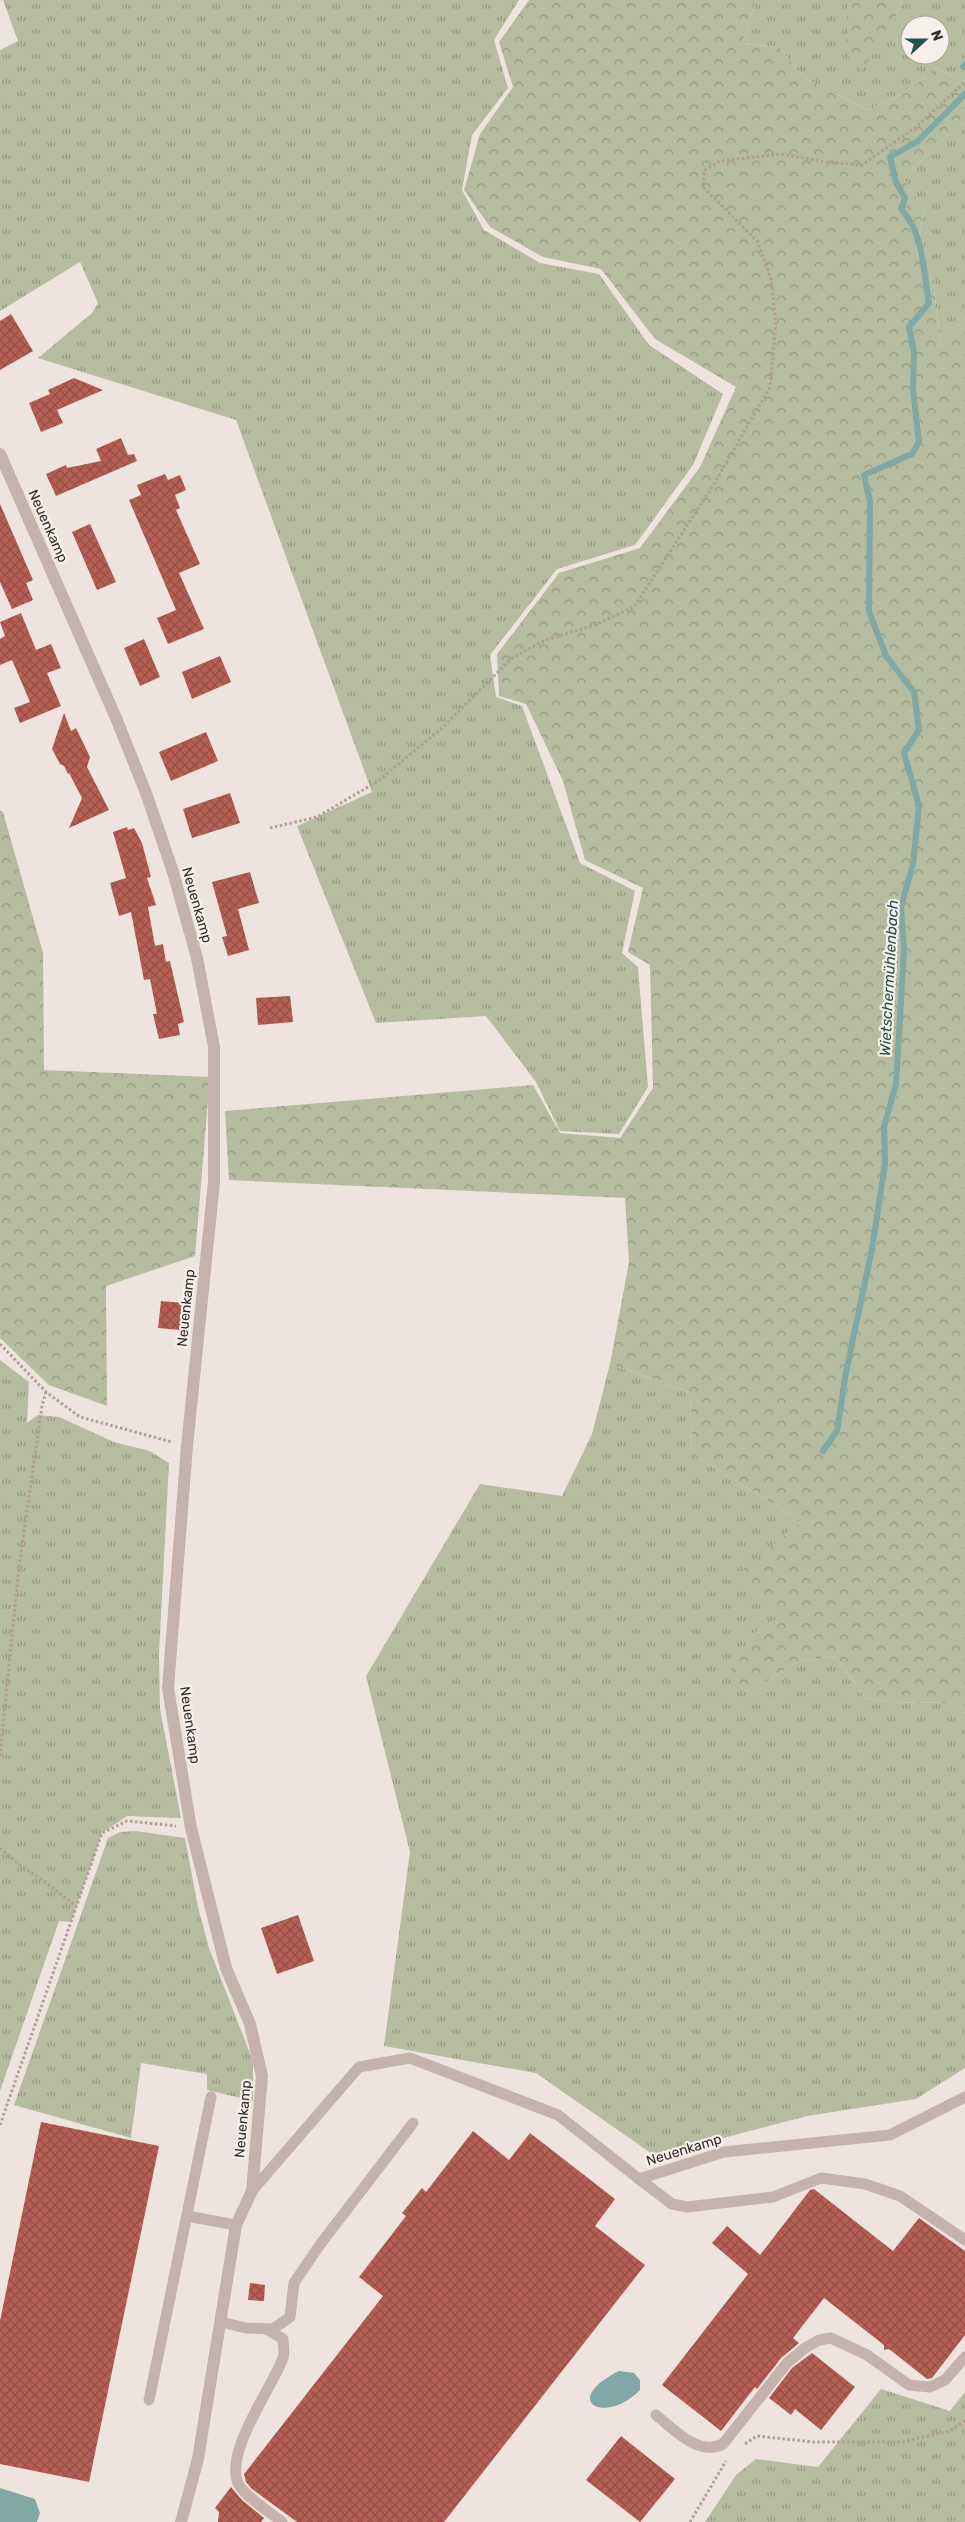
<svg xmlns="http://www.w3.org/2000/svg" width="965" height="2522" font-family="Rubik,sans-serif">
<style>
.grass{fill:url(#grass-tufts);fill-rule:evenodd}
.forest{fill:url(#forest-crowns)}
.water{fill:#80a8a4}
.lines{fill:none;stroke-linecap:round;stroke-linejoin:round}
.stream{stroke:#80a8a4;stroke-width:6}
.building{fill:url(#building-cross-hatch)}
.path{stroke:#b19d95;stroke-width:3;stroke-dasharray:2.5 2.5;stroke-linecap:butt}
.lane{stroke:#c5b3ab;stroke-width:11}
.street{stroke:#c5b3ab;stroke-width:12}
.labels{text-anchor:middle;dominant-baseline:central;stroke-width:4.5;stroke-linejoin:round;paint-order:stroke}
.street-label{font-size:14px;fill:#342b29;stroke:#f7efe9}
.water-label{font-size:15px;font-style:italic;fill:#24504d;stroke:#f7efe9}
</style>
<defs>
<pattern id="grass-tufts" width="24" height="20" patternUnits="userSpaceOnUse" patternTransform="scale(1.25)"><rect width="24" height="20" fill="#b6bc9f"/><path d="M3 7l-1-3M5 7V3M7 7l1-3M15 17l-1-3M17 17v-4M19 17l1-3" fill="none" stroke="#959982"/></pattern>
<pattern id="forest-crowns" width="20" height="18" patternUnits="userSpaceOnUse" patternTransform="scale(1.25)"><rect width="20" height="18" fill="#b6bc9f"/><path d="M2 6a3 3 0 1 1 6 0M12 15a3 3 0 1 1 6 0" fill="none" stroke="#959982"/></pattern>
<pattern id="building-cross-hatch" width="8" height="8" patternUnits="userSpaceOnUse" patternTransform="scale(1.25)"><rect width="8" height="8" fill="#b65f54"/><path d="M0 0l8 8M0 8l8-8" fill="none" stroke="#954f46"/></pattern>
</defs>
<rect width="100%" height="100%" fill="#efe4dd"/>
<g class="grass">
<polygon points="3,0 519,0 494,40 508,88 472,135 462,190 484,230 540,263 599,274 649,345 723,394 693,465 635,545 557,569 490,655 496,697 522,706 580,863 635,891 622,953 638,967 648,1087 619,1134 560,1131 536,1082 486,1016 376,1023 297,826 372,792 236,420 38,358 92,313 98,303 80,262 0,311 0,50 18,41"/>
<path d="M756 0H847L893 23 902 0H965V81L935 68 904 94 867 110 803 77 779 47 742 43ZM910 25H940V55H910Z"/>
<polygon points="965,123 965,318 941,346 933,282 916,253 924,210 904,179 939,142"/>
<polygon points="0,1360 29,1382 27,1423 38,1415 59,1417 114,1442 150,1451 169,1463 159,1654 160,1709 181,1818 127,1816 102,1833 71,1922 59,1921 0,2091"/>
<polygon points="610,1364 690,1392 692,1454 801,1521 738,1576 789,1612 751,1635 763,1684 798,1661 835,1656 865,1698 891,1702 957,1703 965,1713 965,2068 916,2099 807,2116 655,2156 536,2073 384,2046 410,1852 366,1676 480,1484 562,1496 592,1434"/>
<polygon points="135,1831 185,1838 198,1907 209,1948 253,2061 253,2101 207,2090 207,2074 141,2063 131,2138 14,2105 108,1838 120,1832"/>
<polygon points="881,2389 950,2411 965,2392 965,2522 705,2522 736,2475 756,2459 818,2467"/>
</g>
<g class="forest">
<polygon points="529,0 756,0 742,43 779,47 803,77 867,110 904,94 935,68 965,81 965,123 939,142 904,179 924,210 916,253 933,282 941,346 965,318 965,1713 957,1703 891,1702 865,1698 835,1656 798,1661 763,1684 740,1688 728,1675 751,1635 788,1612 737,1576 801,1521 692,1454 690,1392 610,1364 629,1262 625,1198 229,1180 225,1111 533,1085 560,1133 620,1138 653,1088 650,965 628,952 643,888 585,860 563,781 526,704 499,696 497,654 559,573 640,548 700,467 736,387 655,339 601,269 543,257 490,227 464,190 480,134 513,87 499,42"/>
<polygon points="847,0 902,0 893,23 862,71 847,54"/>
<polygon points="0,810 3,812 43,953 44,1070 210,1077 195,1256 106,1286 107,1406 49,1385 0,1338"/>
</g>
<g class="water">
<path d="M619 2371 634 2373 640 2380V2390C605 2426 559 2401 619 2371Z"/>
<polygon points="0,2488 35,2499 40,2513 37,2522 0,2522"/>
</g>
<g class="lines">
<g class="stream">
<polyline points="963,67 965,65"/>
<path d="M823 1451 837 1431 846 1372 872 1249 885 1164 884 1127 896 1084 904 950 901 907 913 864 919 806 904 753 919 730 914 692 886 656 869 611 870 502 864 475 912 454 919 442 913 390 914 352 909 327 929 303C923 271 924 233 901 209L905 198 896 182 890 157 918 141 965 94"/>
</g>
</g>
<g class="building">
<polygon points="11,314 33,351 0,370 0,321"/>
<polygon points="74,378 103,390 57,410 63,423 41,432 29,403 50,394 48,390"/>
<polygon points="121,438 128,455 134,454 137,461 56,496 46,474 66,465 67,468 101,461 96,449"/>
<polygon points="165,474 168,480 180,475 186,490 175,495 180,508 176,510 200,564 179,573 204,629 168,644 157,618 176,610 129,500 141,495 137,485"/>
<polygon points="0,504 33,580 26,583 33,600 12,609 0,582"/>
<polygon points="90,524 116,582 97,590 72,532"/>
<polygon points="21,613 36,650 51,644 61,668 47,673 61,706 20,723 14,708 30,702 12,660 0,665 0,639 5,636 0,622"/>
<polygon points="144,639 160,677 140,686 124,648"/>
<polygon points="220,656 231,682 192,699 182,672"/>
<polygon points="64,713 71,731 76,728 90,757 87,767 109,810 69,828 82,798 69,773 68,774 64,766 60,764 52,749"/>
<polygon points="206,732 218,761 171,781 159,752"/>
<polygon points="230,793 240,823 192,838 183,809"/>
<polygon points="127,827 128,830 134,828 142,843 151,877 147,878 156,905 148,907 155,946 163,944 166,962 170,961 184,1022 178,1024 180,1035 159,1039 153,1014 157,1014 150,979 144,980 131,912 119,916 110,883 126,878 113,832"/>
<polygon points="250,872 259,903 238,909 249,950 228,956 222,937 227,936 212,882"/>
<polygon points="290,996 293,1022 258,1025 256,998"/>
<polygon points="161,1301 183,1303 180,1330 158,1328"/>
<polygon points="298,1915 314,1961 277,1974 261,1928"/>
<polygon points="41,2122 159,2146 89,2482 0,2464 0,2321"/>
<polygon points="473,2131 509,2160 530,2133 615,2199 595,2226 645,2265 444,2522 297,2522 252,2489 246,2482 244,2474 383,2296 359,2277 406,2216 402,2213 422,2188 426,2192"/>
<polygon points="814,2189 893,2251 919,2218 965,2251 965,2335 932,2378 927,2379 889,2349 884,2350 884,2345 824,2298 793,2338 799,2343 781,2358 757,2389 755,2387 721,2431 662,2385 748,2274 712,2243 727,2226 760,2255 810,2190"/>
<polygon points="250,2283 265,2285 264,2301 248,2300"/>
<polygon points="812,2353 855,2387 821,2430 795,2409 791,2415 769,2398 792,2368"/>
<polygon points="621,2436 675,2479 640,2522 586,2480"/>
<polygon points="231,2487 242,2500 264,2518 261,2522 218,2522 219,2512 215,2508"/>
</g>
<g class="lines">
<g class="path">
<polyline points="270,828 317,817 378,781 442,728 512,658 545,640 592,626 634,607 714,484 770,387 776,323 771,279 758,242 703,187 704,171 720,161 780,154 826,162 862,165 916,127 965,82"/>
<polyline points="0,1344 46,1392 80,1417 172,1442"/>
<polyline points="0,1756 19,1567 42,1406 46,1392"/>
<polyline points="0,1848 18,1864 40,1878 76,1906"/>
<polyline points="0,2125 102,1833 127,1821 176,1826"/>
<polyline points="745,2444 757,2436 813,2442 902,2442 950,2431 965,2421"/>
<polyline points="690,2522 726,2461"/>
</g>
<g class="lane">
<polyline points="639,2179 672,2204 687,2207 773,2197 821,2178 865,2184 900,2196 965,2240"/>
<polyline points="252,2191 359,2067 410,2058 558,2115 639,2179 724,2152 890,2135 965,2097"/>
<polyline points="187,2216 236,2225"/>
<polyline points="221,2322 246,2328 273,2329 290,2317 294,2283 319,2246 413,2123"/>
<path d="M266 2329 283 2339C283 2345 285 2352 283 2358 273 2386 222 2455 239 2485 246 2497 271 2513 282 2522"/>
<polyline points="149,2400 211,2097"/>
<path d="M656 2415C674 2429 698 2457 723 2444L787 2363 805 2348 819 2340 831 2338 867 2355 909 2385 930 2387 945 2380 965 2357"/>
</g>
<polyline class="street" points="0,454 116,718 146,793 173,872 197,958 214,1047 214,1182 187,1446 168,1688 191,1828 226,1968 250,2024 262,2076 252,2191 236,2225 198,2459 181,2522"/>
</g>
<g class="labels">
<g class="street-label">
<text transform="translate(48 526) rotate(66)">Neuenkamp</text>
<text transform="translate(197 905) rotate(74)">Neuenkamp</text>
<text transform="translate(186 1308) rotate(-84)">Neuenkamp</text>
<text transform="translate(190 1725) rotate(82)">Neuenkamp</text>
<text transform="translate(243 2119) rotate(-85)">Neuenkamp</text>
<text transform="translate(684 2150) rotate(-17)">Neuenkamp</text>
</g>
<g class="water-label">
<text transform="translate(889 978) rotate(-87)">Wietschermühlenbach</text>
</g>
</g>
<g transform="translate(925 40) rotate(69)"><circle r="24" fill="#f7efe9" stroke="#a9a19c"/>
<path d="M0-4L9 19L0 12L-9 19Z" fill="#24504d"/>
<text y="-8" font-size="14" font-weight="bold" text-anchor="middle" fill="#342b29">N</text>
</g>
</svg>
